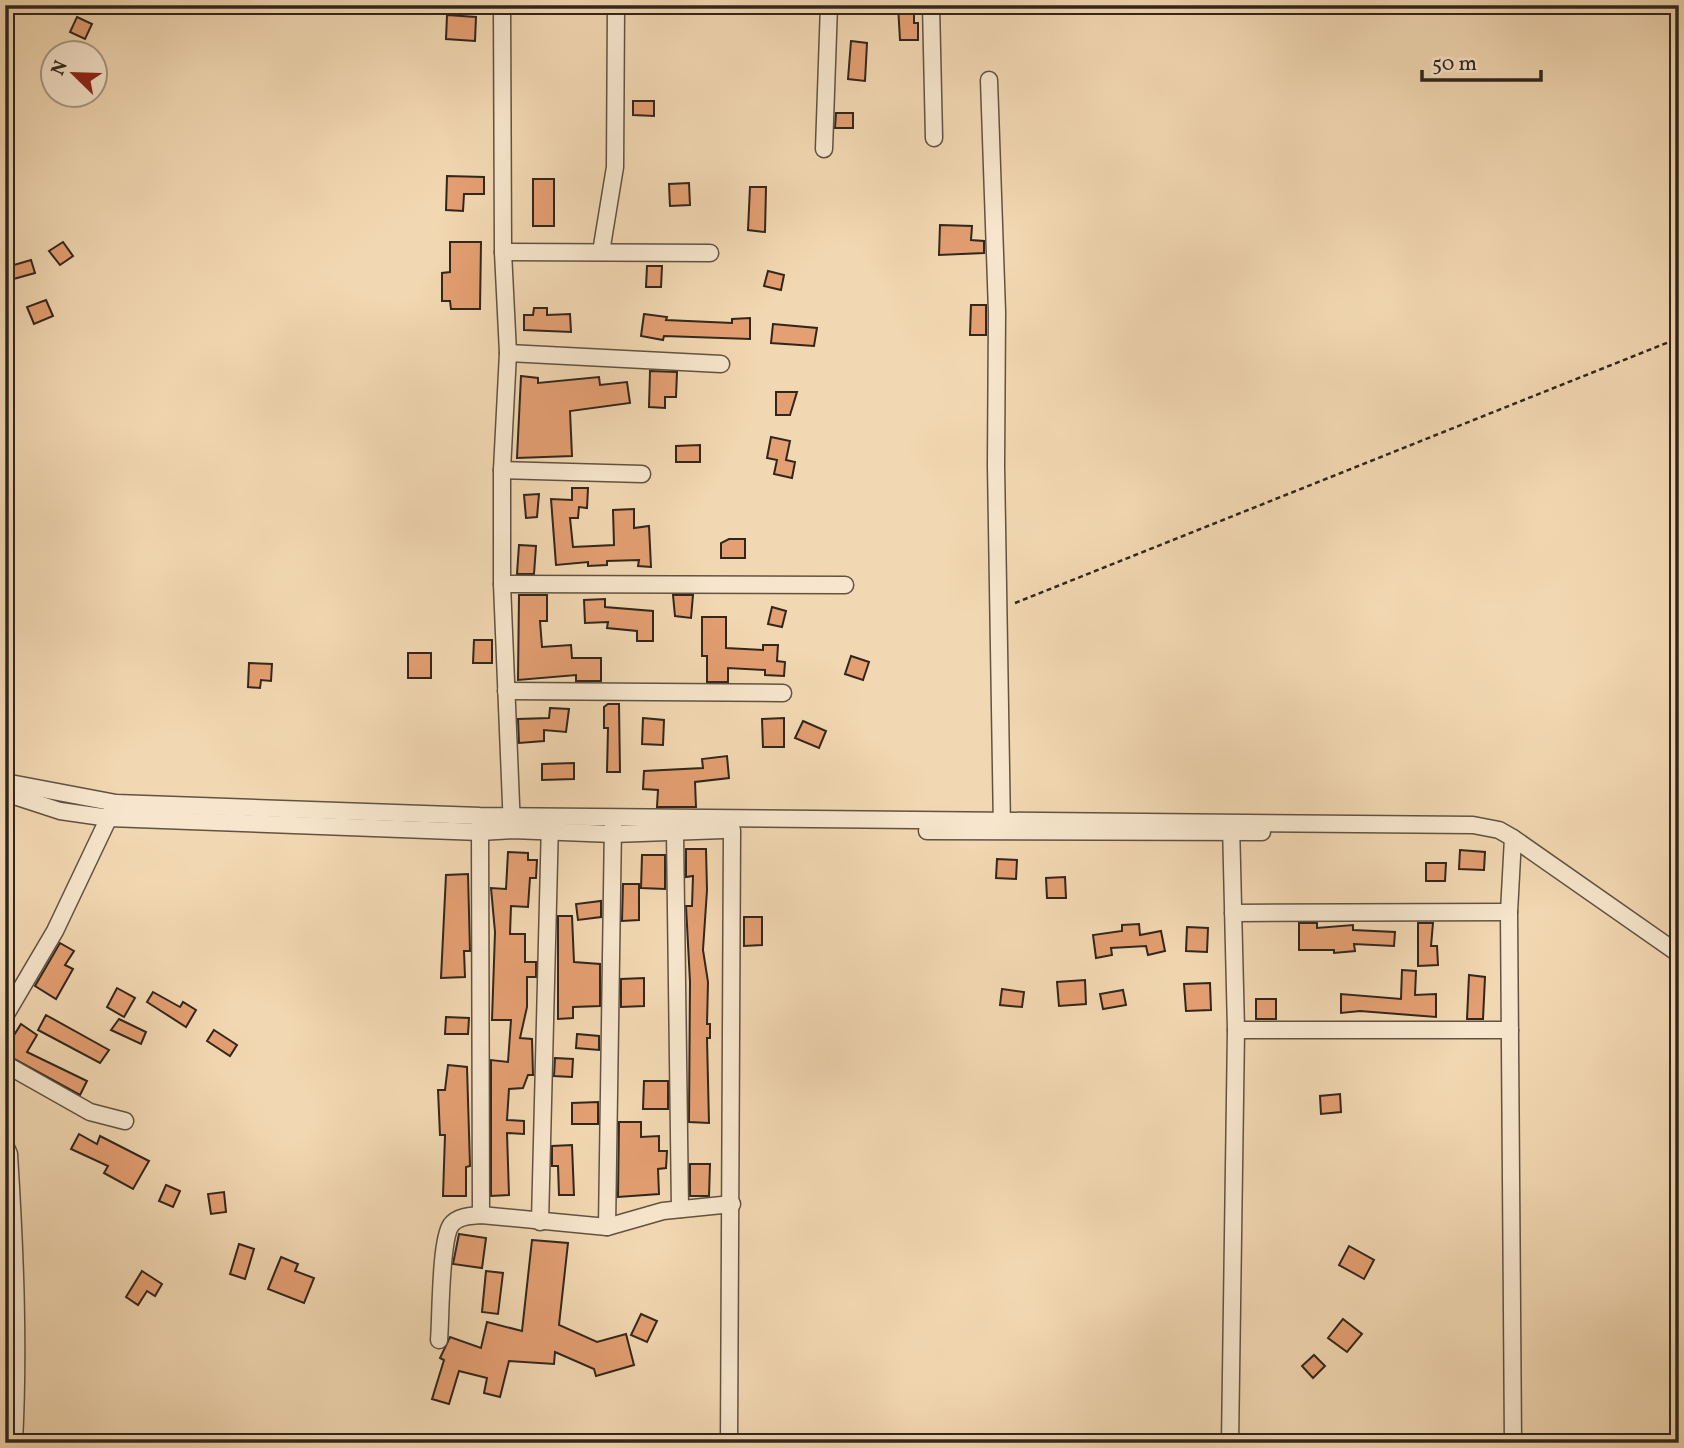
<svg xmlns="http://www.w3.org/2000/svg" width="1684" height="1448" font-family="Vollkorn,serif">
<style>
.building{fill:#e49f72;stroke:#31261d;stroke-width:2}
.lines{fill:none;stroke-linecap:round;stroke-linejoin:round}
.street-casing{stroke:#615242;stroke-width:19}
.path{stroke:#31261d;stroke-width:2.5;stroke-dasharray:5 3.5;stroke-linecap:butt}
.street{stroke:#f7e6cd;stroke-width:16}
</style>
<rect width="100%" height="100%" fill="#f2d8b2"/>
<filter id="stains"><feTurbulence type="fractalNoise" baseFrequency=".00286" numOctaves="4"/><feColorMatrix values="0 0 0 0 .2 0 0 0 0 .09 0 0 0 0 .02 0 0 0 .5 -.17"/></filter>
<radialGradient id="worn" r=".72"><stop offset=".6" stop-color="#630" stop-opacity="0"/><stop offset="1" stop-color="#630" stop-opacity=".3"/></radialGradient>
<g class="building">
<polygon points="898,5 914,5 914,23 918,23 918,40 900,40"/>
<polygon points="447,15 476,17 475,41 446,39"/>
<polygon points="77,17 92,24 85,39 70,32"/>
<polygon points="851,41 867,43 865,81 848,79"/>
<polygon points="633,101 654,101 654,116 633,115"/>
<polygon points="836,113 853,113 853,128 835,128"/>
<polygon points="447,176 484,177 484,194 464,194 463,211 446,210"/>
<rect x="533" y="179" width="21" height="47"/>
<polygon points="689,183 690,205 670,206 669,184"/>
<polygon points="750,187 766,187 765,232 748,230"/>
<polygon points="940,225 972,226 971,240 984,241 984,253 939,255"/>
<polygon points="63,242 73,256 60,265 49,251"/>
<polygon points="450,242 481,242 480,309 451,309 450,301 442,301 442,273 450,272"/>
<polygon points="31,260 35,273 10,280 7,267"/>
<polygon points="647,266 662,266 661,287 646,287"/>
<polygon points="768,271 784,275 781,290 764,286"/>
<polygon points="46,300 53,316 34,324 27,307"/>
<polygon points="971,305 986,305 986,335 970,335"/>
<polygon points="534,308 547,308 547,315 570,314 571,332 524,330 524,315 533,315"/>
<polygon points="644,314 667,317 666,320 732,323 732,319 750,318 750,339 664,336 663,340 641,336"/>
<polygon points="773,324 817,328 814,346 771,343"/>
<polygon points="650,371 677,372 676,397 665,397 665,408 649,407"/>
<polygon points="521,376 538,378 538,383 599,377 600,385 627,382 630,403 570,411 572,456 517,458"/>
<polygon points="776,392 797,392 790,415 776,415"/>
<polygon points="771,437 790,441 786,460 795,462 792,478 774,474 777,460 767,458"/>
<polygon points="700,445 700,462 676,462 676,446"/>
<polygon points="572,488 588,488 587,508 579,507 578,518 570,518 573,547 614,545 613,510 634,509 634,528 649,526 651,567 638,566 639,560 607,561 607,565 588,566 588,562 556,565 551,499 572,500"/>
<polygon points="539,494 537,517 526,518 524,495"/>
<polygon points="729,539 745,539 745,558 721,558 721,543"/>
<polygon points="519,545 536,546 534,574 517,574"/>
<polygon points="519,595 547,595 547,621 540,621 542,647 571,645 572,658 601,658 601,681 576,681 576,675 518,680"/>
<polygon points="673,595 693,595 691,618 675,616"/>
<polygon points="605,599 605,607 653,611 653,641 637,641 637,631 607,628 608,622 585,623 584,600"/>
<polygon points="772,607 786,611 782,627 768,624"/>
<polygon points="702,617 726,617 726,648 763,650 763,645 778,645 777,661 785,662 784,676 765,675 765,670 728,668 728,682 707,682 707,656 702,656"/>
<polygon points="474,640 492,640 492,663 473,663"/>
<rect x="408" y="653" width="23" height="25"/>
<polygon points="851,656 869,662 863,680 845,674"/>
<polygon points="249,663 272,664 271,681 261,680 260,688 248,687"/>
<polygon points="608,704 619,704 620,772 607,772 608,728 604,728 604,707"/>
<polygon points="550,708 569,709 566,732 544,730 544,741 519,743 518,719 549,718"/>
<polygon points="643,718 664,720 663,745 642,744"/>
<polygon points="784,718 784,747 763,747 762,719"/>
<polygon points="803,721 826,731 819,748 795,738"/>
<polygon points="727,756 729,778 695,782 696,807 657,807 658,790 643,789 644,771 703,768 702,759"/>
<polygon points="574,763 574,779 542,780 542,764"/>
<polygon points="686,849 706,849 707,890 703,950 708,982 707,1024 710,1024 710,1038 707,1038 709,1123 689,1122 690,982 686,906 692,906 693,876 686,877"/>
<polygon points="1460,850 1485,852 1484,870 1459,869"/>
<polygon points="508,852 528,853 528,860 537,860 536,878 530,878 528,907 511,906 510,934 525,934 525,962 536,962 536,977 527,977 527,1007 520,1038 532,1039 533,1075 528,1075 523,1088 509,1089 507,1120 524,1121 524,1134 507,1133 509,1195 491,1196 491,1060 508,1062 511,1020 492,1020 495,932 491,888 506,889"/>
<polygon points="642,855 665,855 665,889 641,888"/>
<polygon points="997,859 1017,860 1016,879 996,878"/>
<polygon points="1426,863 1446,863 1445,881 1426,881"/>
<polygon points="468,874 470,951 464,951 465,977 441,978 446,875"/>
<polygon points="1065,877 1066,898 1047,898 1046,878"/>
<polygon points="623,884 639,884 639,920 622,921"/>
<polygon points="601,901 601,917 578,920 576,904"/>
<polygon points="558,916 572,916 574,962 600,964 600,1006 573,1007 573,1018 558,1019"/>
<polygon points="744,917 762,917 762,945 744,946"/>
<polygon points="1299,923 1317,923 1317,928 1353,925 1353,930 1395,932 1394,946 1354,944 1355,951 1334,953 1334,950 1299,950"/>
<polygon points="1418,923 1433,923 1431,946 1437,946 1438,965 1418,966"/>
<polygon points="1139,924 1140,935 1161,931 1165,951 1148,955 1146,946 1111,948 1112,955 1096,958 1093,935 1122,931 1122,925"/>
<polygon points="1187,927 1208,928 1207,952 1186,951"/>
<polygon points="60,943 74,951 65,965 73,969 56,999 35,986"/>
<polygon points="1402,970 1416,971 1415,995 1436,994 1436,1017 1360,1011 1341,1013 1341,994 1401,999"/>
<polygon points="1469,975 1485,977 1483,1019 1467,1019"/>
<polygon points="644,978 644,1006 621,1007 621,979"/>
<polygon points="1085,980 1086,1004 1059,1006 1057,982"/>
<polygon points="1210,983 1211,1010 1186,1011 1184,984"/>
<polygon points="117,988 135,998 124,1017 107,1007"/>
<polygon points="1002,989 1024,992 1022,1007 1000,1005"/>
<polygon points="1123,990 1126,1005 1103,1009 1100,994"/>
<polygon points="153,992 180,1007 183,1002 196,1010 186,1027 147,1002"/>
<rect x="1256" y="999" width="20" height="20"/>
<polygon points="46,1015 109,1050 100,1063 38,1030"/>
<polygon points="446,1017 469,1018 468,1034 445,1034"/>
<polygon points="119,1019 146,1032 141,1044 111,1030"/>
<polygon points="21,1024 37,1035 27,1052 87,1081 80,1095 5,1054 5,1037 11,1040"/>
<polygon points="214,1030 237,1045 230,1056 207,1041"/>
<polygon points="577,1034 599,1036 599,1050 576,1048"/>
<polygon points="555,1058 573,1059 572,1077 554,1076"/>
<polygon points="448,1065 467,1067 470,1166 466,1167 466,1196 443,1196 445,1135 440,1135 438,1090 445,1090"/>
<polygon points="644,1081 668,1081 668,1109 643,1109"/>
<polygon points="1340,1094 1341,1112 1321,1114 1320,1096"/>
<polygon points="598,1102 598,1124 572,1124 572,1103"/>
<polygon points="619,1122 641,1122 641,1137 659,1136 659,1151 667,1151 666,1168 658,1169 659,1194 618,1197"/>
<polygon points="79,1134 97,1144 100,1136 149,1161 133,1189 104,1173 108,1166 71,1149"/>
<polygon points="572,1145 574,1195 559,1195 558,1166 552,1166 552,1146"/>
<polygon points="690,1164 710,1164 709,1196 690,1196"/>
<polygon points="166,1185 180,1191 173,1207 159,1201"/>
<polygon points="224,1192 226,1212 211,1214 208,1194"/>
<polygon points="459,1234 486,1238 482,1268 453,1264"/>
<polygon points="532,1240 568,1243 559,1325 597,1342 626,1334 634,1365 596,1376 594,1369 555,1352 554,1364 509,1361 500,1397 484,1393 487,1378 459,1371 449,1404 432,1399 444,1360 440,1358 450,1337 481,1348 487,1322 522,1331"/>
<polygon points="239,1244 254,1249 245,1279 230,1274"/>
<polygon points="1349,1246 1374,1260 1364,1279 1339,1265"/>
<polygon points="281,1257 298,1264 295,1271 314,1278 304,1303 268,1289"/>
<polygon points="142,1271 162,1284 155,1296 147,1291 138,1305 126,1297"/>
<polygon points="486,1271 503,1273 498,1314 482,1312"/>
<polygon points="641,1314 657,1321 647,1342 631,1335"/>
<polygon points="1343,1319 1362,1334 1347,1352 1328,1338"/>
<polygon points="1314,1355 1325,1366 1313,1378 1302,1366"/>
</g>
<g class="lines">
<defs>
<g id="street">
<polyline points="502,5 503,252 508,353 502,470 502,584 512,828"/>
<polyline points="931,5 934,138"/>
<polyline points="989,80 997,312 996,465 1002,829"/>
<polyline points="824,149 829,5"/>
<polyline points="503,252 710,253"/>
<polyline points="601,252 615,167 616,5"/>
<polyline points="508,353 721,364"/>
<polyline points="502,470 642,474"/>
<polyline points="502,584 845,585"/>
<polyline points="506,691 783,693"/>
<polyline points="5,782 116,803 480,816 1473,825 1499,830 1513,838 1679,954"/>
<polyline points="5,793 60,811 109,818 480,832 512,830 613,834 723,830"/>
<polyline points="480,824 481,1215 607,1227 663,1211 732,1204"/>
<polyline points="927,831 1262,832"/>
<polyline points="675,833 680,1209"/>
<polyline points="1513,838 1509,912 1513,1443"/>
<polyline points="1233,913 1509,912"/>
<polyline points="5,1016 55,931 112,811"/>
<polyline points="1236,1030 1510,1030"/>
<polyline points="5,1064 90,1112 125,1121"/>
<path d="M5 1145 9 1154C15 1250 19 1346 14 1443"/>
<polyline points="540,1222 550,822"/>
<polyline points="607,1227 613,824"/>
<path d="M439 1340C441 1317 440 1241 451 1225 458 1216 471 1216 481 1215"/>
<polyline points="729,1443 732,830"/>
<polyline points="1230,1443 1236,1030 1231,824"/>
</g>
</defs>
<use href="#street" class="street-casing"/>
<polyline class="path" points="1015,603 1679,338"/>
<use href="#street" class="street"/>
</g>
<rect width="1684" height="1448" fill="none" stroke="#f2d8b2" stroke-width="28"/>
<rect x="7" y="7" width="1670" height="1434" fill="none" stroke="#31261d" stroke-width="3.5"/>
<rect x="14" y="14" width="1656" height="1420" fill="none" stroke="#31261d" stroke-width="2"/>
<g transform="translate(74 74) rotate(293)"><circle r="33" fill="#f7e6cd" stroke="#a89987" stroke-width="2"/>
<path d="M0-5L12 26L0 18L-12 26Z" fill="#8f2418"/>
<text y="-10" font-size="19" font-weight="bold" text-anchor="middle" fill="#31261d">N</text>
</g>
<path d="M1422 70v10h119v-10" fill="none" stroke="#31261d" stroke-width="3.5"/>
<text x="1432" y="70" font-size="21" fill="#31261d" stroke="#f7e6cd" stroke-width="5" paint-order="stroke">50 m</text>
<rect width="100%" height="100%" filter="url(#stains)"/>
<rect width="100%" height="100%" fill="url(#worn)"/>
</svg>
